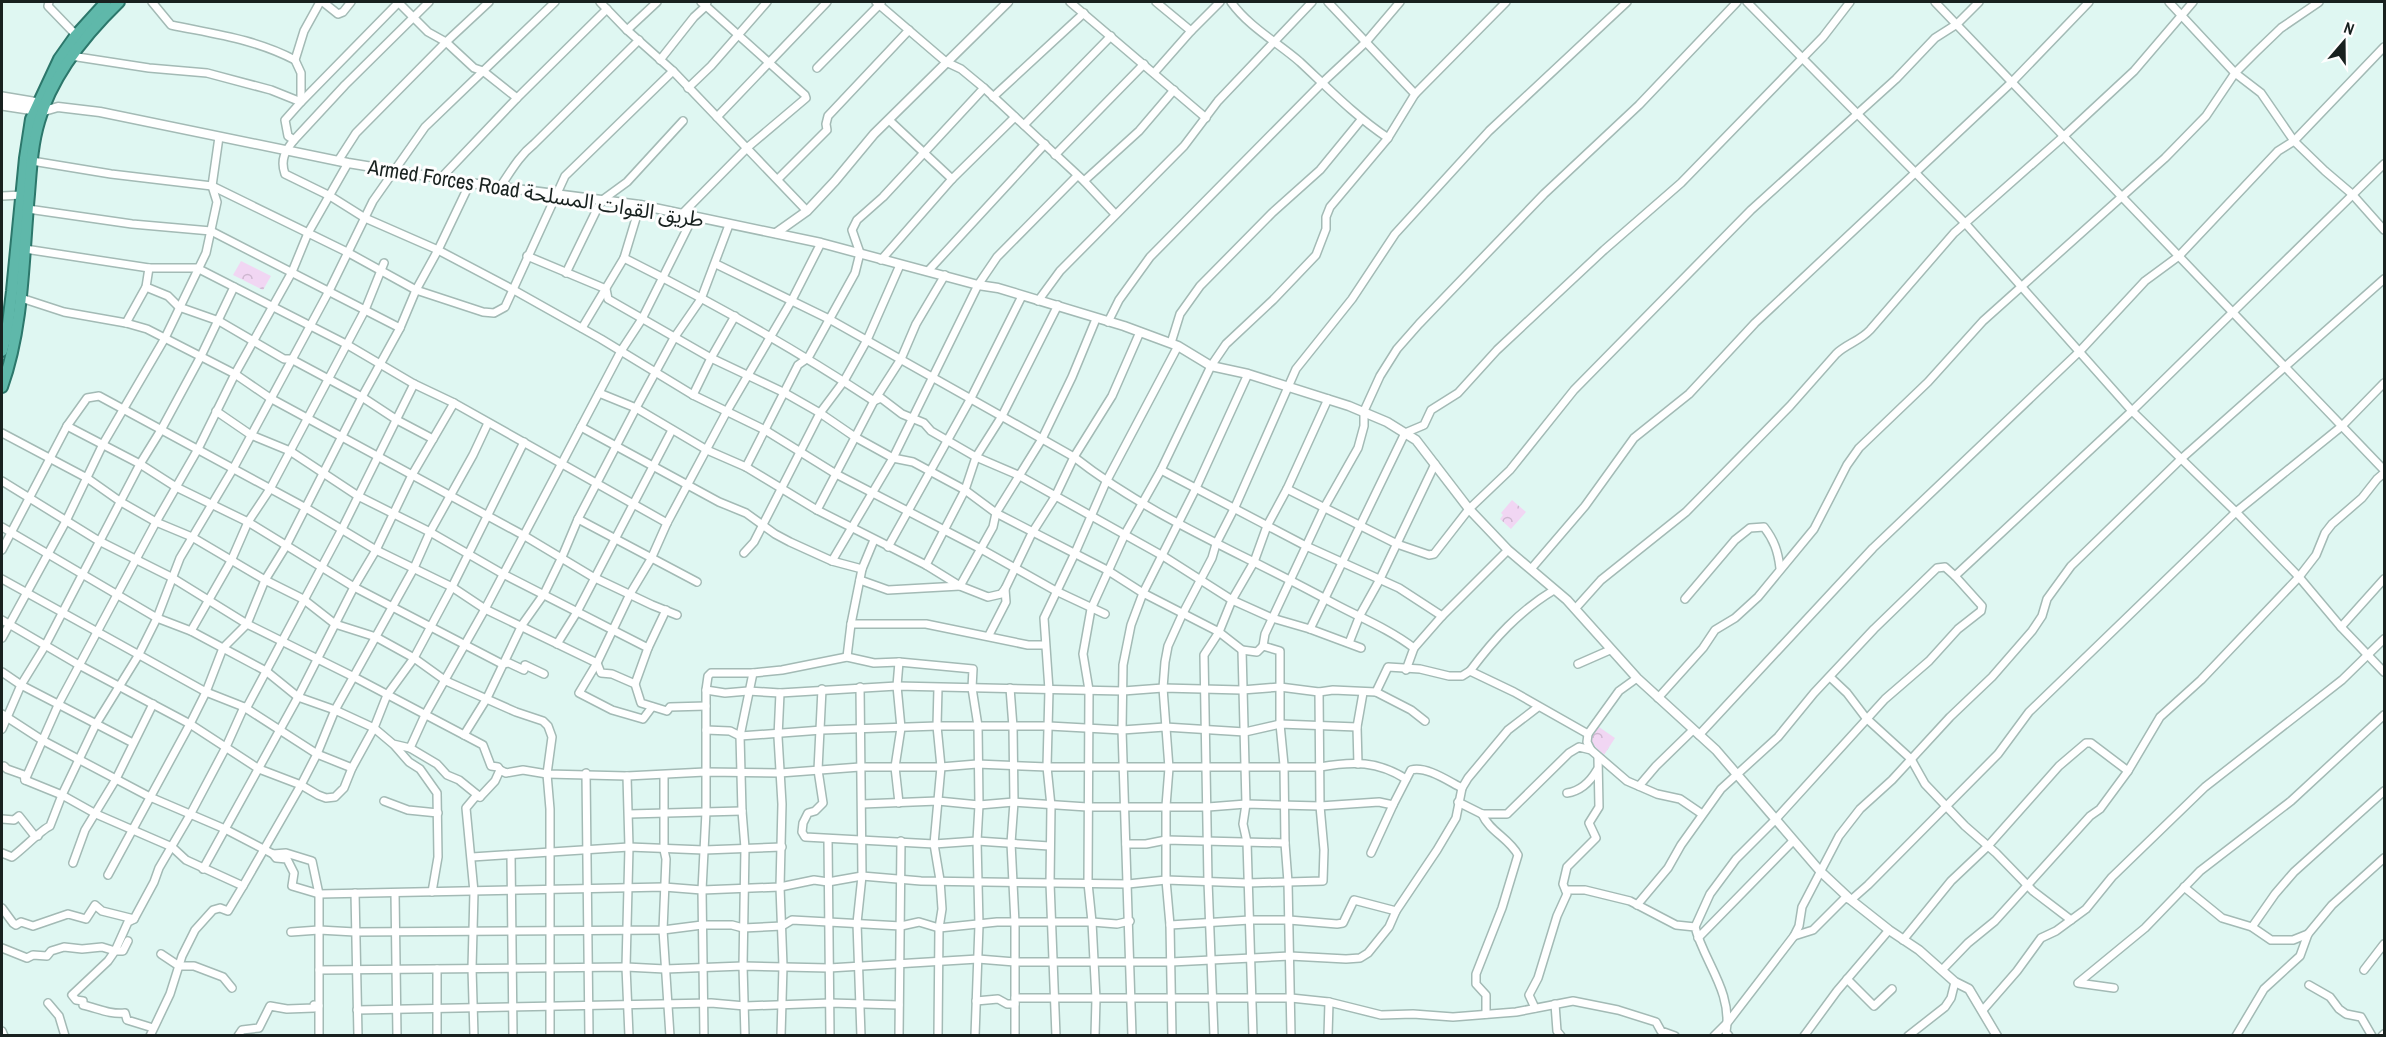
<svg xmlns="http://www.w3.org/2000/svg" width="2386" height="1037" font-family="'Archivo Narrow','Noto Sans Arabic',sans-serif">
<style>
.park{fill:url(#park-crowns)}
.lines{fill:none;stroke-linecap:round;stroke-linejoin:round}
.minor-casing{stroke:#a3bab5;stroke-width:10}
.tertiary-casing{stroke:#a3bab5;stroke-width:11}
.secondary-casing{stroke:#a3bab5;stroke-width:12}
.trunk-casing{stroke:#2c776b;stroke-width:14}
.minor{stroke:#fff;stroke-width:7}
.tertiary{stroke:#fff;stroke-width:8}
.secondary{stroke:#fff;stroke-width:9}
.trunk{stroke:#5fb8aa;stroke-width:10}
.labels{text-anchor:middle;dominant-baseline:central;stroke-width:6;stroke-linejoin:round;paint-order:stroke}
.street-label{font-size:21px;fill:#18211f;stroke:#fefefe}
</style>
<defs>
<pattern id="park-crowns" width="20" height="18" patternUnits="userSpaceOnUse" patternTransform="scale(1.5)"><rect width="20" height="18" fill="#f1d6f3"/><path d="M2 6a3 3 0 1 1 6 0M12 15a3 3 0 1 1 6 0" fill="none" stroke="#ceb7d0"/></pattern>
</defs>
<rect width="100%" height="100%" fill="#dff7f2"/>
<g class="park">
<polygon points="241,261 271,276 263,290 233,275"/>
<polygon points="1512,500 1526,512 1511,529 1500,519 1503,515 1501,513"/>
<polygon points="1599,727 1615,738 1604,755 1589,741"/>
</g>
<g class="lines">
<defs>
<g id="minor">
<polyline points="49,2 48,6 76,35"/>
<path d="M152 2 171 25C214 34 255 39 295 60"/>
<path d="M320 2 304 31 295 60 301 73V102L285 120 288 136 294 140C285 151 280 160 285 174L330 196 365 218 438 250 512 289 601 339 693 395 765 430 836 474 981 549 1056 591 1105 614"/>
<polyline points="323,2 338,14 343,12 351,2"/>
<polyline points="398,2 428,32 446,42 474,68 483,71 517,98"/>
<polyline points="600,2 627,30 673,71 807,211"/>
<polyline points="876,2 946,62 961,69 984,88 1084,181 1115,214"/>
<polyline points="1070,2 1206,118"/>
<path d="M1231 2C1249 27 1277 42 1300 62 1329 89 1355 116 1388 138L1415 94 1506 2"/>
<polyline points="1328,2 1415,94"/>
<polyline points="1747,2 1965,223 2132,411 2236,512 2299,577 2341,627 2384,672"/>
<polyline points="1935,2 2384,470"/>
<polyline points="2169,2 2235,73 2261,93 2294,141 2325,171 2352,194 2384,230"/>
<polyline points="627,30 657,2"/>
<polyline points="1191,31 1220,2"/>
<polyline points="71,56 149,68 207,73 271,90 301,102 399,2"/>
<polyline points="660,60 694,17 706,6 701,2"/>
<polyline points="817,68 881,3"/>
<polyline points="1154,73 1191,31 1156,2"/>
<polyline points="688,88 711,66 767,2"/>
<polyline points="993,97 1084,13"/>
<polyline points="717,117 827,2"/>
<polyline points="889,120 952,179"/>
<polyline points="1024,125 1111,36"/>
<polyline points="294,140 345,85 429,2"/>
<polyline points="1055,155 1144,64"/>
<polyline points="32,161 111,174 212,186 347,252 416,290 483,312 494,313 505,307 565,176 673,71"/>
<polyline points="338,161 356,133 446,42 489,2"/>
<polyline points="441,178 517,98 607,9"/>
<polyline points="778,179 827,130 826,124 828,116 909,30"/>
<polyline points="1084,181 1139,131 1174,90"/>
<path d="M500 187C511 171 519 156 534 144L639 40"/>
<polyline points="2,196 22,195"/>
<polyline points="28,209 132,224 211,231 400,328"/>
<polyline points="682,214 748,147 806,98 805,95 706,6 707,2"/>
<polyline points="25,249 149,268 197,268 346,344 414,384 454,403 667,523"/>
<polyline points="527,256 606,289 608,299 711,358 785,393 820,413 855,437 893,458 913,462 965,490 996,513 1107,570 1143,593 1219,632 1242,650 1257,652 1263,646 1280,651 1280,724 1284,765 1285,843 1288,882 1291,1036"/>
<path d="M624 258C710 301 793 348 874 401L881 398 902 414 924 423 931 431 976 457 1018 475 1163 556 1232 600 1272 618 1310 629 1361 648"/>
<polyline points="881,260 952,179 1015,117"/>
<path d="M716 264 829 319 1074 457C1149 516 1239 552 1322 597 1353 615 1385 626 1414 648"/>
<polyline points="928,271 1045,144"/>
<polyline points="566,273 601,201 627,182 683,121"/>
<polyline points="146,287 168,296 179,307 219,321 284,359 291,359 362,397 397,420 433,439"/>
<polyline points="21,298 64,312 126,323 147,329 235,374 270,398 523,535 593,577 652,605 677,615"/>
<polyline points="1038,301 1060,271 1184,146 1218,101 1312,2"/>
<polyline points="1108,322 1119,300 1150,257 1322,83 1366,42 1400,2"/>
<polyline points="126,323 146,287 149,268"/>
<polyline points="582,328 624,258 640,205"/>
<polyline points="1171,343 1180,314 1200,286 1272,213 1320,170 1361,120"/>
<polyline points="599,393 636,408 707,450 746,467 817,510 926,565 960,586 988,597 1001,594 1005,589 1032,533 1055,497 1074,457 1112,396 1140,332"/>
<polyline points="693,395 711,358 735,316"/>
<polyline points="216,411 251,435 290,451 358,496 430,532 503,574 648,648 666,610"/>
<polyline points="67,426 140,464 176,487 248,522 354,587 502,664 509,663 524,670 525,665 544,674"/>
<polyline points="581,427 719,502 746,513 775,534 790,542 832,561 862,569"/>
<polyline points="2,433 87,478 121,502 156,522 192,537 265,580 303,599 335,624 376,637 414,658 446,681 516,712 543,721 548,726 552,737 547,774 550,809 550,1036"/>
<polyline points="746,467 798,365 808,358 855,273 860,253 852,230 857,220 883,197 984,88"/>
<polyline points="1161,470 1306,546 1399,588 1442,616"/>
<polyline points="2,481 99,541 171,577 247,624 354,677 483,745 491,766 498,767 500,770"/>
<polyline points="1287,489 1397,544 1429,555 1434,554 1469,509 1510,470 1574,390 1751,210 1896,79 1935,38 1957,24 1979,2"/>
<polyline points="817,510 874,401 901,359 916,324 945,275"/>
<polyline points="578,519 697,582"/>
<path d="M2 527 157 618 191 631 266 671 298 697 335 710 374 728 393 744 410 748 437 764 447 775 459 780 480 797 495 781 500 770 506 773 523 770 547 774 627 776 705 772 780 773 860 767H941L977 764 1047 767H1320C1353 761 1378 761 1406 779"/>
<polyline points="888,547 971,398 1022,296"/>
<polyline points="2,550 67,426 87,398 99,396 306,508 376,550 452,587 485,609 597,663 601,673 612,674 635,684 641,703 667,711 670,707 706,706"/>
<polyline points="744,553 754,542 820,413 844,381 867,340 900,265"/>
<polyline points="832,561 893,458 978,285 997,257 1077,176"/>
<polyline points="926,565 965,490 976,457 1002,416 1058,305"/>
<polyline points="1531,569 1585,506 1634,438 1689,394 1755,323 2012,82 2089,2"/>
<polyline points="2,579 206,692 244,707 317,754 352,768"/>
<polyline points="860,580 888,590 960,586 993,527 996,513 1042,439 1072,377 1096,319"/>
<path d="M1685 599 1735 540 1750 528 1764 527C1774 540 1778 551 1780 568"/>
<path d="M1575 609 1601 580 1686 512 1790 406 1836 354C1846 344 1860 341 1870 330L1954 233 2064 136 2134 71 2193 2"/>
<polyline points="2,620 79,665 190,724 259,769 301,785 318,795 326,798 335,797 344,788 352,768 374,728 387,695 414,658 452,587 524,442"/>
<polyline points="851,624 926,624 1028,645 1045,645"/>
<polyline points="2341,627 2384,579"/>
<polyline points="1310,629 1405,433 1424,425 1431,410 1458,393 1497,350 1604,250 1681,183 1823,37 1850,2"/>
<polyline points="191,631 231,561 248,522 270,489 365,310 384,263"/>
<polyline points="989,635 1006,602 1005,589"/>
<polyline points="2,638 66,521 103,444 165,338 206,253 217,202 212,186 219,137"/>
<polyline points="1349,643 1360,615 1379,581 1435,464"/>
<polyline points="557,644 577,612 672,430"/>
<polyline points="1263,646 1265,634 1324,508 1358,448 1364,426 1364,411 1380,376 1397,349 1419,324 1544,194 1639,105 1737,2"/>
<polyline points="1242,650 1246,804 1243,824 1247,842 1253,1036"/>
<polyline points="847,657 851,624 862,569 874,540"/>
<polyline points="899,662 897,686 901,728 895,767 899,803"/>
<polyline points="1578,664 1610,650"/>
<polyline points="1406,670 1414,648 1442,616 1508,550"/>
<path d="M1470 671C1494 639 1519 611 1554 590"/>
<polyline points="2,672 21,685 133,743"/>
<polyline points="1830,677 1847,693 1866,718 1911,759 1925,784 1965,826 1996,853 2033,891 2071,920 2056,931 2041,938 2017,971 1983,1010"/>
<polyline points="635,684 648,648"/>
<polyline points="860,687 862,876 857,923 861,1036"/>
<polyline points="938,688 937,726 941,767 934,844 940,880 942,909 939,928 938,1036"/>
<polyline points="1010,688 1013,727 1014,802 1011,843 1015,923 1015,1036"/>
<polyline points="822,689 818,770 823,803 815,811 808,813 803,823 802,832 805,837 934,844 977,841 1049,846"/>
<polyline points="706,690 725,693 748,691 780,693 897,686 1123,691 1163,688 1242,690 1280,687 1319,692 1333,690 1376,692 1388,667 1420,669 1449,676 1462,676 1470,671 1514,692 1588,734"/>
<polyline points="1376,692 1411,710 1425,721"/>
<polyline points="780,693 778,737 782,804 780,887 783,966 781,1036"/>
<polyline points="1658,698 1703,648 1715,630 1735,618 1758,597 1814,529 1847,465 1859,448 1928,382 1983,321 2165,158 2206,116 2235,73 2256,52 2281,28 2319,2"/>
<polyline points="652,707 643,719 612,710 579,693 597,663 630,594 651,559 667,523 727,411 792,300 821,243"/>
<polyline points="2,714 42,740 150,797 225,829 273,854 286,853 312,861 319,894 319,1036"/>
<polyline points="2,729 21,685 45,646 140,464 161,430 201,356 234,287"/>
<polyline points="706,730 730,731 740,736 822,730 937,726 1049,726 1122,730 1165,727 1245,732 1280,724 1357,727"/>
<polyline points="464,735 487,698 522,625 544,594 562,557 578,519 636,408 674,338 701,299 729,225"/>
<polyline points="1699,735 1873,548 2080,351 2145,281 2179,256 2278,151 2294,141 2384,47"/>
<polyline points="395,746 409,762 420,769 437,793 438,857 432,892"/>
<polyline points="410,748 425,715 485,609 621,351 642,319 693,217"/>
<polyline points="1591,750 1587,742 1588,734 1619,691 1637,678"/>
<polyline points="1358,764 1357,727 1363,693"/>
<polyline points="2,767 4,766 7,769 24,775 25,780 62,795 96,814 172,847 186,860 243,886 301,785 317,754 335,710 414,568 430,532 473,455 488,423"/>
<polyline points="586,773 589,1036"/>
<polyline points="627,776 629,847 626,967 629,1036"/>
<polyline points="664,776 664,850 666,859 663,930 670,1036"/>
<polyline points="25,780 59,703 156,522 198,449 235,374 292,272 308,233 348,163"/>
<polyline points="1639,786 1656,766 1693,730"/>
<path d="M1567 793C1581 791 1590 782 1597 770"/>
<polyline points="384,801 408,810 438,813"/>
<polyline points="1458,802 1482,814 1507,814 1569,753 1579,747 1591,750 1627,781 1657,794 1680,799 1702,814"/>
<path d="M862 804 938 801 979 805 1014 802 1087 807H1208L1246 804 1320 806 1379 802 1393 805 1411 770C1427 766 1448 781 1462 788"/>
<polyline points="629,814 742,811"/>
<path d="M1482 814C1490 832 1509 838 1518 855L1502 908 1476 974V984L1486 995V1014"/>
<polyline points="2,819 14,820 19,816 34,835 38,836"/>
<polyline points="828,840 830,1036"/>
<polyline points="1126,844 1146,844 1166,840 1285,843"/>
<path d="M2 853 12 857C23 849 41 830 50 826L62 795 96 724 138 656 157 618 180 558 233 469 329 291 373 201 425 127 555 2"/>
<polyline points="1371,853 1393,805"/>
<polyline points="273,854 276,858 287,859 294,873 292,886 319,894 664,887 702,890 780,887 814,880 828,882 862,876 921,881 1128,884 1166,880 1247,883 1323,881 1324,850 1320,806 1319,692"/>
<polyline points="511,855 513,1036"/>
<polyline points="472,857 629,847 704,850 782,847"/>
<polyline points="73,863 85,830 116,779 153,704"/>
<polyline points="203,869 298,697 354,587 376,550 412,475 454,403"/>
<polyline points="108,875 190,724 206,692 223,648 247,624 265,580 286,546 362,397 400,328 416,290 438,250 470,183"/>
<polyline points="2184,887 2222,918 2252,927 2271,940 2293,940 2308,934"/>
<path d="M1566 890H1585L1630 901 1676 925 1695 927C1704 962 1733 992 1726 1032L1729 1036"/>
<polyline points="355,893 358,1036"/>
<polyline points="395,893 397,1036"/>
<polyline points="1637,905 1668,868 1681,845 1721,789 1778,737 1814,693 1874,629 1937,568 1945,567 1955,576"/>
<polyline points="2,908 13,923 16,925 21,922 33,926 68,914 86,919 95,905 102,911 134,919"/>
<polyline points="2071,920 2086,909 2112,877 2205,787 2342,680 2384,639"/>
<polyline points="1170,925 1250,920 1289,920 1337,924 1343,923 1354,900 1396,911"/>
<polyline points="1695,927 1710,894 1736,859 1775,820 1885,699 1929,661 1958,629 1981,611 1982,606 1955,576 2132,411 2384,164"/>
<polyline points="2252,927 2275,894 2294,872 2384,791"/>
<polyline points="291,932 319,930 355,932 663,930 702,925 732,925 743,928 782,926 792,920 901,926 919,922 939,928 997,922 1092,922 1117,924 1130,921"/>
<polyline points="1794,936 1813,930 1845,898 1851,900 1868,885 1998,754 2029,712 2236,512 2342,426 2384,383"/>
<polyline points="1698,938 1793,841"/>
<polyline points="1903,940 1951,881 1988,846 2059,766 2086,743 2091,743 2128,771"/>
<path d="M128 941 123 951H115L108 961 72 995 76 1000 83 1001V1005C97 1008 110 1015 125 1013L127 1020 153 1028"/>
<polyline points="2,948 27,958 33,955 47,956 51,951 64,947 82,949 102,947 115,951 128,922 134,919 154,882 159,868 190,815 226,747 244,707 247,707 342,529 414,384"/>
<polyline points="161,954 179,966 194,966 223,977 232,988"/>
<polyline points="437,969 437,1036"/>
<polyline points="319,970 626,967 665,969 743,966 829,968 978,959 1015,962 1171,962 1290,956 1346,959 1360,958 1368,953 1389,927 1396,911 1437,850 1456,818 1462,788 1468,778 1508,730 1538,707"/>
<polyline points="1942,970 1968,943 1995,921 2090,816 2100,809 2128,771 2160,717 2201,680 2299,577 2316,555 2325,533 2332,524 2362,498 2377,479 2384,473"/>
<polyline points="2364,970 2384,944"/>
<polyline points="1847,979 1874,1006 1892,989"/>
<polyline points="2309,985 2330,997 2339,1009 2346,1014 2361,1017 2372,1036"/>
<polyline points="2114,988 2078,983 2145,928 2200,871 2291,801 2384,715"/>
<polyline points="1015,998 1291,998 1329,1002 1381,1015 1413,1014 1453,1017 1516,1012 1573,1001 1618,1010 1656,1022 1661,1031 1675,1036"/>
<polyline points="976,1001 998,999 1007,1004 1015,1004"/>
<polyline points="48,1003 59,1016 65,1036"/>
<polyline points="1555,1004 1557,1031 1561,1036"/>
<polyline points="1535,1008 1529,995 1538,978 1557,916 1567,894 1563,884 1567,867 1596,838 1589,823 1599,807 1598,758"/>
<polyline points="357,1010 711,1003 745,1006 830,1003 899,1005"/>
<polyline points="2,1031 4,1036"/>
<polyline points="150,1036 170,994 182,956 195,930 213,910 220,908 228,911 243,886"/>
<polyline points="238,1036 242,1030 259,1028 270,1006 287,1009 314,1008 314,1005 319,1006"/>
<polyline points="474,1036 472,968 474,892 466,808 476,796 480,797"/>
<polyline points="704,1036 702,890 706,812 706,690 708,676 711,673 753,673 782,670 847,657 874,663 899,662 973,669 972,688 978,726 979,805 977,841 979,925 975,1036"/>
<polyline points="745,1036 743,966 745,848 742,811 740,736 753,673"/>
<polyline points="899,1036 901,841"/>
<polyline points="1056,1036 1050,883 1051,806 1047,767 1049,690 1044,618 1075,553 1106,482 1178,346"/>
<polyline points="1095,1036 1096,999 1092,922 1088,883 1089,690 1083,654 1091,609 1125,534 1161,470 1211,366 1226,344 1273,300 1316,255 1326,229 1326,217 1330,207 1388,138"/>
<polyline points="1132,1036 1122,730 1123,665 1131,625 1143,593 1196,488 1248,374"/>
<polyline points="1172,1036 1170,925 1166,880 1166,806 1169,768 1163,688 1165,662 1168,646 1182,615 1212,558 1216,544 1235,507 1296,369 1352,299 1395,234 1489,131 1627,2"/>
<polyline points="1214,1036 1208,881 1204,655 1219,632 1232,600 1254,562 1267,526 1287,489 1328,399"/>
<polyline points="1328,1036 1329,1002"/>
<polyline points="1714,1036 1728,1022 1794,936 1799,926 1802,907 1839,836 1860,809 1892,780 1950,717 1992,677 2032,631 2042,616 2047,599 2071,566 2181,459 2384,279"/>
<polyline points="1804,1036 1837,991 1889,930"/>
<polyline points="1908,1036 1945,1007 1951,998 1955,982"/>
<polyline points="2236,1036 2264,989 2300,956 2308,934 2332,905 2384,858"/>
<polyline points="2382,1036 2384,1034"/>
</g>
<g id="tertiary">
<polyline points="44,111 58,107 100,112 348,163 470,183 640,205 821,243 978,285 998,288 1124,326 1178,346 1211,366 1248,374 1349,406 1387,422 1416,440 1469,509 1508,550 1567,600 1637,678 1716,750 1820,871 1851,900 1889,930 1919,950 1955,982 1969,989 1997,1036"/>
<polyline points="776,233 807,211 835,181 874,134 1008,2"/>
</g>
<g id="secondary">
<polyline points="2,97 44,104"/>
<polyline points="2,105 41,111"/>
</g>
<g id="trunk">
<polyline points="2,351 7,332 12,291 25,158 31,119 59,59 76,35 106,2"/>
<path d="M2 387C24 325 23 259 29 194 31 170 32 145 39 122 52 75 85 35 119 2"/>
</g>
</defs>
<use href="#minor" class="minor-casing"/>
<use href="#tertiary" class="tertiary-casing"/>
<use href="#secondary" class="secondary-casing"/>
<use href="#trunk" class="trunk-casing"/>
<use href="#minor" class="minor"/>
<use href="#tertiary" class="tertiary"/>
<use href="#secondary" class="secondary"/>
<use href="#trunk" class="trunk"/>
</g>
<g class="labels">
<g class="street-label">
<text transform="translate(536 193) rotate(9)">Armed Forces Road طريق القوات المسلحة</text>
</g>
</g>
<rect width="2386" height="1037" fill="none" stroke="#18211f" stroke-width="6"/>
<g transform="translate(2344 42) rotate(20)" stroke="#fefefe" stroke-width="4.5" paint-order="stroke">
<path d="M0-4.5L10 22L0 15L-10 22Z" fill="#18211f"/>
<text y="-9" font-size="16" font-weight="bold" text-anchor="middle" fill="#18211f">N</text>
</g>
</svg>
